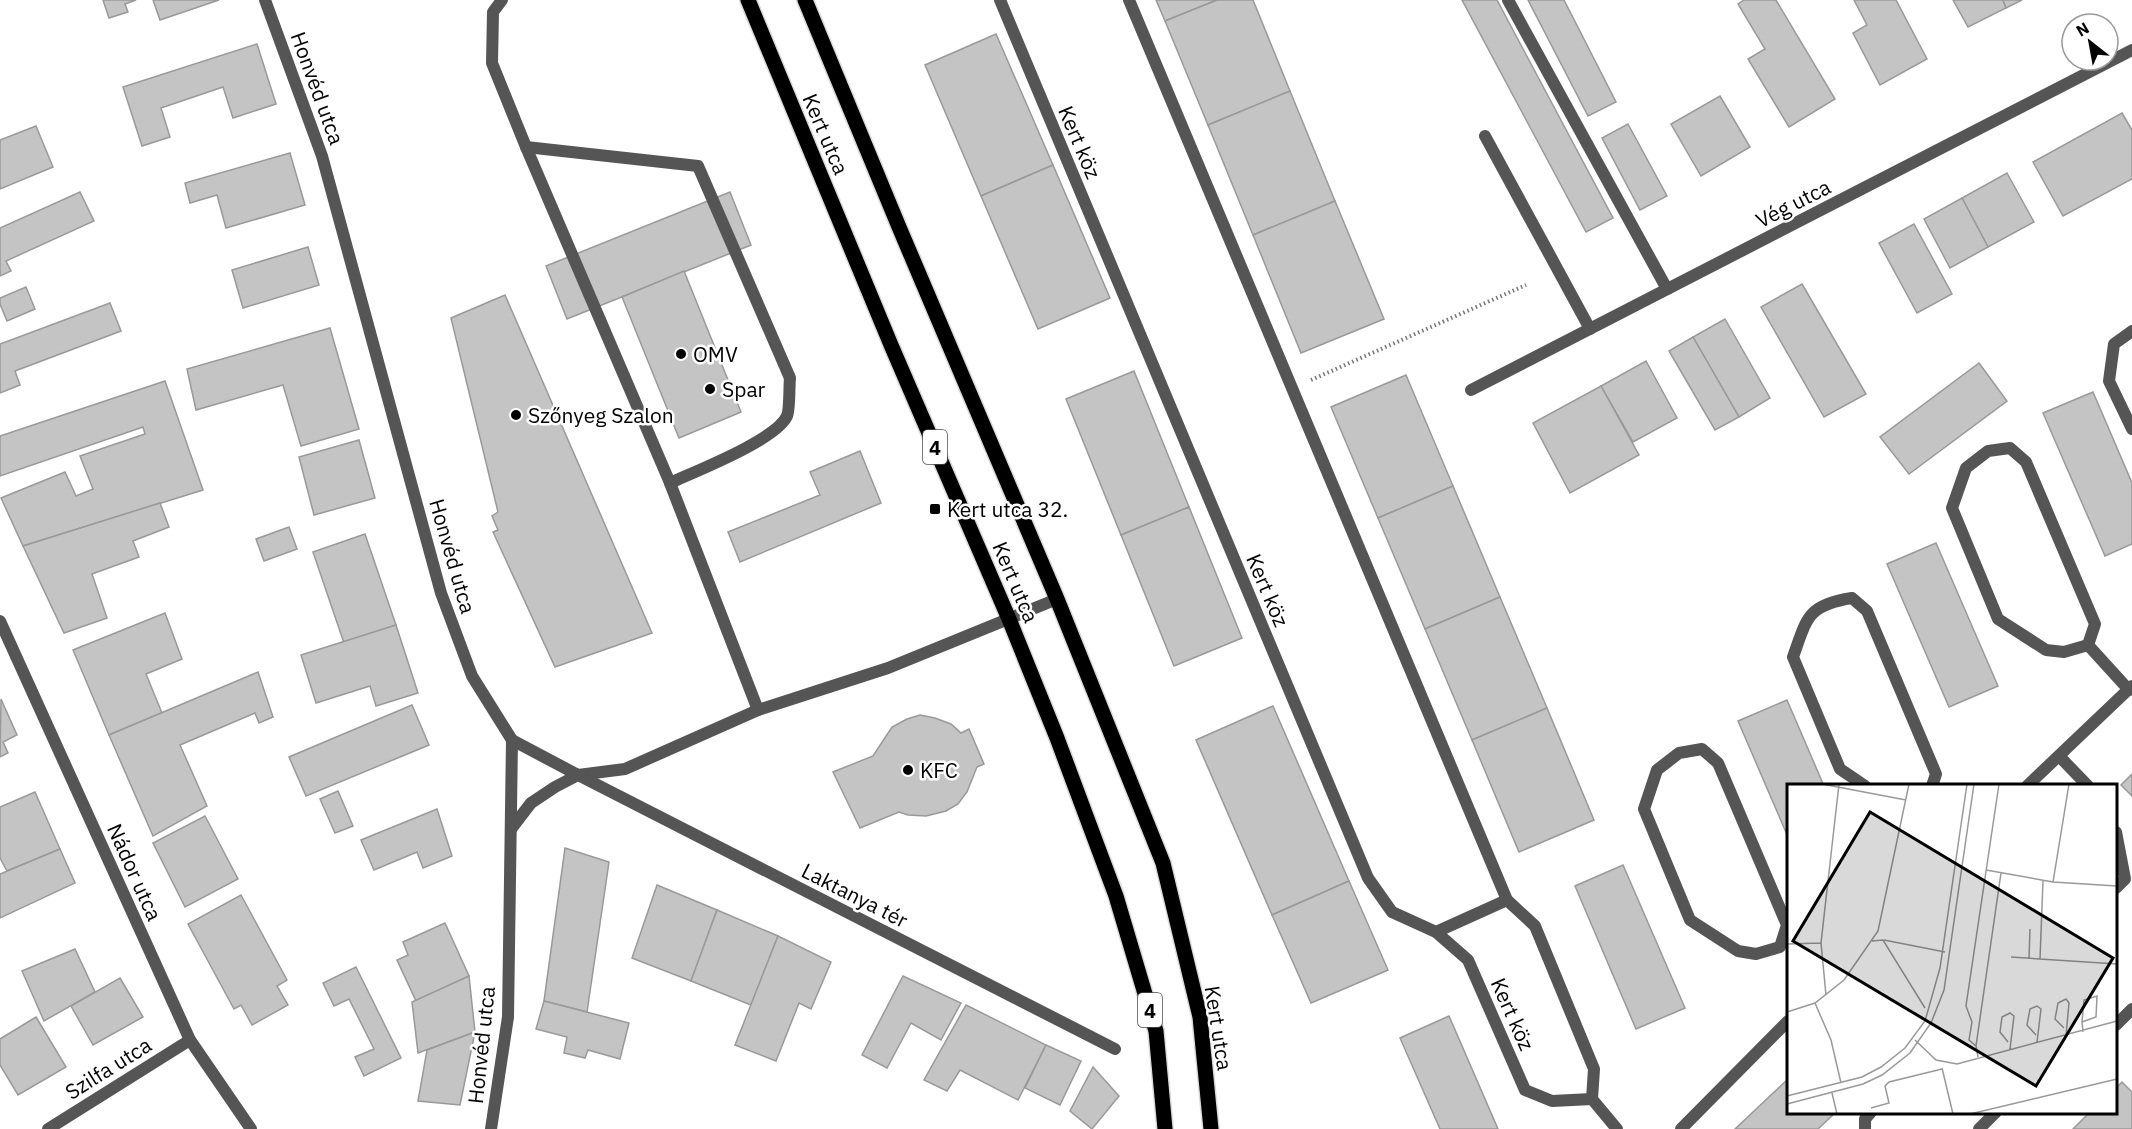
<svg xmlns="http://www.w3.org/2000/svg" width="2132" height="1129" font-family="'IBM Plex Sans',sans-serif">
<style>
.building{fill:#c4c4c4;stroke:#999;stroke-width:1.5}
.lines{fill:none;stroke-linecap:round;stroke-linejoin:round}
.primary-casing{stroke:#dbdbdb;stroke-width:18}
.path{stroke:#777;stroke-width:4;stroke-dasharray:1.5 3;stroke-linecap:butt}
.lane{stroke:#555;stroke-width:12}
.street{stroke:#555;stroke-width:12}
.primary{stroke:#000;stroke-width:15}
.poi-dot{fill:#000;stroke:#fff;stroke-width:2}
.labels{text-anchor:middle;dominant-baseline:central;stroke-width:5;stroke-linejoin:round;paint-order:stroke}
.shield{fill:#fff;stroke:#4c4c4c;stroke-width:1.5}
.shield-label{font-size:20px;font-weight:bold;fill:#000}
.street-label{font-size:21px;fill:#000;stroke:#fff}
.poi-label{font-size:21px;fill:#000;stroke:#fff;text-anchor:start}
.inset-road{fill:none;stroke:#999;stroke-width:1.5}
.view{fill:#000;fill-opacity:0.15;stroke:#000;stroke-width:3}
.inset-edge{fill:none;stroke:#000;stroke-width:3}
</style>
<rect width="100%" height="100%" fill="#fff"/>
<g class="building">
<polygon points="103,0 136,0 125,4 128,12 109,18"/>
<polygon points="153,0 219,0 160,20"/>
<polygon points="1156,0 1217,0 1165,21"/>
<polygon points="1217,0 1253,0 1290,91 1208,125 1165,21"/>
<polygon points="1462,0 1497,0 1613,218 1586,232"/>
<polygon points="1528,0 1564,0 1616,102 1588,116"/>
<polygon points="1744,0 1776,0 1835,99 1789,127 1748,59 1765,49 1738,4"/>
<polygon points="1854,0 1896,0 1927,59 1880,85 1853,33 1867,25"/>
<polygon points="1953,0 2003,0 2006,8 1968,27"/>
<polygon points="2003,0 2022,0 2006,8"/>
<polygon points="996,34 1053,165 981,196 925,65"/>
<polygon points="257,44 276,104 233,118 223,87 161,108 170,137 142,146 123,87"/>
<polygon points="1290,91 1335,201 1253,235 1208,125"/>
<polygon points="1720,96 1750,147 1701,176 1671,124"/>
<polygon points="2122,113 2132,130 2132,179 2063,216 2033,162"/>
<polygon points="1628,124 1667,196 1640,210 1602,138"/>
<polygon points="36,126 53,167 0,189 0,140"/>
<polygon points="290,153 305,205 226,228 217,195 190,203 185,183"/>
<polygon points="1053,165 1110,298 1038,329 981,196"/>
<polygon points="2007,173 2034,222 1988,247 1962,198"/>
<polygon points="80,192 94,221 6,261 11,271 0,276 0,228"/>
<polygon points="730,192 751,245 567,319 546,266"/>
<polygon points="1962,198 1988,247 1950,268 1924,219"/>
<polygon points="1335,201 1384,319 1301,353 1253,235"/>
<polygon points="1914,224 1952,294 1917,313 1879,243"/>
<polygon points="308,247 319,285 243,308 232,270"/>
<polygon points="684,271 741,412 679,438 622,297"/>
<polygon points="1802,284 1866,394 1824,417 1761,307"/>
<polygon points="26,287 35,309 7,321 0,304 0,298"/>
<polygon points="505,295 652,633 555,667 493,532 498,530 492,516 498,512 451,318"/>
<polygon points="110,303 121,331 15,371 20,385 0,393 0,344"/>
<polygon points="1725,319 1770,398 1739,417 1693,337"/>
<polygon points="330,328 359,429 301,446 283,385 196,410 187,369"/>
<polygon points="1693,337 1739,417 1715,430 1669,351"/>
<polygon points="1646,361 1677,418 1633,442 1601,386"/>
<polygon points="1979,363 2007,401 1909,474 1880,437"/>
<polygon points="1134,371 1189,507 1121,535 1066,399"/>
<polygon points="1406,375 1453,486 1378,518 1331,407"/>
<polygon points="165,381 203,490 23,546 1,498 65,472 76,496 93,489 80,456 145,434 143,427 0,476 0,436"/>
<polygon points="1601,386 1639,455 1570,493 1533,423"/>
<polygon points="2093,392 2132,483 2132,544 2105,556 2043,413"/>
<polygon points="359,440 375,498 314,515 299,457"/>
<polygon points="860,451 881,503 740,562 728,532 820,495 810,472"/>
<polygon points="1453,486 1500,597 1425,629 1378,518"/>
<polygon points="160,503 169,527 133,541 139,557 92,574 107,618 64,633 23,546"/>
<polygon points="1189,507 1242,638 1174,666 1121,535"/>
<polygon points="289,527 297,549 264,561 256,539"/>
<polygon points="365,534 396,625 344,643 313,552"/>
<polygon points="1936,543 1998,686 1949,707 1887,564"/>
<polygon points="1500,597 1547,708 1472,740 1425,629"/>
<polygon points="165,613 182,659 146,674 162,713 109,735 73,650"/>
<polygon points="396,625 418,693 376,706 370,686 316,703 301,655"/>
<polygon points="258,672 273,717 259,723 255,713 180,745 207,806 153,836 109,735"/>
<polygon points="1,699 17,735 3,742 8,753 0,757"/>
<polygon points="1787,700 1824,786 1788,786 1788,837 1738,721"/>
<polygon points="412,705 429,745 306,796 289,757"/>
<polygon points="1273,706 1349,881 1272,915 1196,740"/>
<polygon points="1547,708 1594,820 1519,852 1472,740"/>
<polygon points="920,715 935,718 951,724 961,733 969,729 984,764 977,767 967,792 958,804 946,811 926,816 908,815 899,812 860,828 833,772 873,756 892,727 907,719"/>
<polygon points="2132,774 2132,796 2121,785"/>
<polygon points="338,791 353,826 335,833 320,799"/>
<polygon points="35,792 60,849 7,871 0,858 0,807"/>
<polygon points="437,809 452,856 423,868 417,852 374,870 361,840"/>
<polygon points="205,816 238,879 185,907 153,843"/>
<polygon points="565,848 609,862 587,1012 544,1001"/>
<polygon points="60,849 75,883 0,918 0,874"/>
<polygon points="1623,865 1685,1008 1636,1029 1575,886"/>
<polygon points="1349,881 1388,970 1311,1003 1272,915"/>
<polygon points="657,885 717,910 691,981 632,958"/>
<polygon points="241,895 287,980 277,986 288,1005 252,1025 241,1005 234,1009 188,924"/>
<polygon points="717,910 778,936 751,1005 691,981"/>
<polygon points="445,923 469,976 416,1001 397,960 408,955 403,942"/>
<polygon points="778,936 831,962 811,1009 799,1003 776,1061 735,1045"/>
<polygon points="75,949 95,992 44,1021 22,971"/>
<polygon points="356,967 401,1058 364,1076 355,1057 374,1049 349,999 334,1006 323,983"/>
<polygon points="469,976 475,1032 418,1053 412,1002"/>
<polygon points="903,976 961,1003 941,1040 911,1023 887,1068 862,1055"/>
<polygon points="120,978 143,1017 93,1045 71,1006"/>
<polygon points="544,1001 629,1023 620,1059 588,1050 585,1058 564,1053 567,1037 536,1029"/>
<polygon points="966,1005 1046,1045 1018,1100 960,1070 947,1091 924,1080"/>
<polygon points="1449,1016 1498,1129 1440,1129 1400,1038"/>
<polygon points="36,1017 66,1067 18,1095 0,1065 0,1039"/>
<polygon points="475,1032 460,1105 418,1101 427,1050"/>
<polygon points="1046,1045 1081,1061 1060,1105 1025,1088"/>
<polygon points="1093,1067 1119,1096 1092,1129 1070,1111"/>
<polygon points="1788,1079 1788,1112 1836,1112 1818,1129 1735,1129"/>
<polygon points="2122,1082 2132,1092 2132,1129 2073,1129 2090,1112 2116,1112 2116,1088"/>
</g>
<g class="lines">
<defs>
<g id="primary">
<polyline points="748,0 891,345 1009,619 1057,738 1116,896 1156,1031 1165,1129"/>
<polyline points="805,0 899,227 1057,599 1163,863 1200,1017 1211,1129"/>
</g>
</defs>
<use href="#primary" class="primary-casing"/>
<polyline class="path" points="1311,380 1526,285"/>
<g class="lane">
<polyline points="502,0 493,12 492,63 526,147 670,483 758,710"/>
<path d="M526 147 698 166 790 378C789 387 790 409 787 416 776 440 696 471 670 483"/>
<polyline points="2059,756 2088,786"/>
<polyline points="2116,832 2125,879 2116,888"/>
<polyline points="2116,1025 2132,1009"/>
<polyline points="1865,1129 1865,1119 1871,1112"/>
<polyline points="1979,1129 1996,1112"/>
</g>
<g class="street">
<polyline points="265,0 322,156 441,593 472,676 512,740 508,1017 491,1129"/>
<polyline points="1000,0 1368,878 1392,912 1436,932 1468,960 1525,1090 1552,1101 1592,1099"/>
<polyline points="1129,0 1507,900 1535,926 1594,1069 1592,1099 1617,1129"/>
<polyline points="1508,0 1667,289"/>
<polyline points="1485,136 1590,329"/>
<polyline points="2132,331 2114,344 2109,381 2132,429"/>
<polyline points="1471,390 2132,50"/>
<polygon points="2010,448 2026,462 2095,624 2088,645 2064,652 2046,650 1998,619 1952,508 1966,468 1988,451"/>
<polyline points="0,621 190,1040 251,1129"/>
<polyline points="2088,645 2129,690"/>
<polyline points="512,740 578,775 625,769 758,710 888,668 1057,599"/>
<polygon points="1702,749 1718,763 1787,925 1780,947 1756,954 1738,951 1690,920 1644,809 1657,770 1679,753"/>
<path d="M1865 786 1840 769 1793 657C1807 618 1807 605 1852 598L1867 611 1936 774 1932 786"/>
<polyline points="2027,786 2132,686"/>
<polyline points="511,829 531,803 555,787 578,775 1115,1049"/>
<polyline points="1436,932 1507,900"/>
<polyline points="48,1129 190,1040"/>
<polyline points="1681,1129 1788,1021"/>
</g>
<use href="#primary" class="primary"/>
</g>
<g class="poi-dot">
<circle cx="681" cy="354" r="6"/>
<circle cx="710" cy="389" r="6"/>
<circle cx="516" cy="415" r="6"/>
<rect x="929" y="503" width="12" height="12" rx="3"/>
<circle cx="908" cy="770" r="6"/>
</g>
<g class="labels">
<g class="shield">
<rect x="923" y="430" width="24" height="34" rx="4.5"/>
<rect x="1138" y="993" width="24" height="34" rx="4.5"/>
</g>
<g class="shield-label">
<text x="935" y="447">4</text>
<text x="1150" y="1010">4</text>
</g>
<g class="street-label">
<text transform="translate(318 88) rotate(70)">Honvéd utca</text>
<text transform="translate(826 134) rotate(67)">Kert utca</text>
<text transform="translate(1080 142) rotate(67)">Kert köz</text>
<text transform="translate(1793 203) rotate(-27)">Vég utca</text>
<text transform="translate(453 556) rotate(74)">Honvéd utca</text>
<text transform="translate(1016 582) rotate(67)">Kert utca</text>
<text transform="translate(1268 590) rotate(67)">Kert köz</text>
<text transform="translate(135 872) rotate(66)">Nádor utca</text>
<text transform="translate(855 895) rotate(27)">Laktanya tér</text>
<text transform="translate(1513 1014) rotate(66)">Kert köz</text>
<text transform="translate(1219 1028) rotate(81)">Kert utca</text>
<text transform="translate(481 1045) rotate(-84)">Honvéd utca</text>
<text transform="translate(108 1068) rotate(-32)">Szilfa utca</text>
</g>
<g class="poi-label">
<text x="693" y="354">OMV</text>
<text x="722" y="389">Spar</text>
<text x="528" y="415">Szőnyeg Szalon</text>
<text x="947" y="509">Kert utca 32.</text>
<text x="920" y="770">KFC</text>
</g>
</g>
<g transform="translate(1787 784)">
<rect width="330" height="330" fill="#fff"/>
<path class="inset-road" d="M35 0 119 16M199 86 266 98 330 102M266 98 282 0M97 156 158 168M85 157 96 156 138 224M0 160 34 159M224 173 330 180M242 174 243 145M253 175 256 97M39 211 34 159 52 0M28 219 44 256 54 299M0 228 28 219 57 196 91 147 122 0M295 238 309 233 310 212 297 216 295 238 296 248M277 244 268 235 271 219 279 215 282 219 279 252M249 251 240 241 243 225 250 222 254 225 250 258M128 256 149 276 170 280 330 237M221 258 213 248 215 233 223 229 227 232 223 265M189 262 182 256 185 238 179 222 212 0M191 273 189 262 214 89M155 284 166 330M45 309 50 330M0 312 75 293 94 283 118 264 138 237 153 184 180 0M0 320 76 300 95 291 123 269 144 239 157 206 187 0M84 324 102 319 98 302 102 298 155 285M183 330 330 295"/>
<path class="view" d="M83 28 326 174 249 302 6 157Z"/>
<rect width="330" height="330" class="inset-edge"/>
</g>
<g transform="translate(2090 42) rotate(329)"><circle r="28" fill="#ffffff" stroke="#999999" stroke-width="1.5"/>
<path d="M0-4.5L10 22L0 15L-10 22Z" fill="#000000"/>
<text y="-9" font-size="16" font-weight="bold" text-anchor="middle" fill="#000000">N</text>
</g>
</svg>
